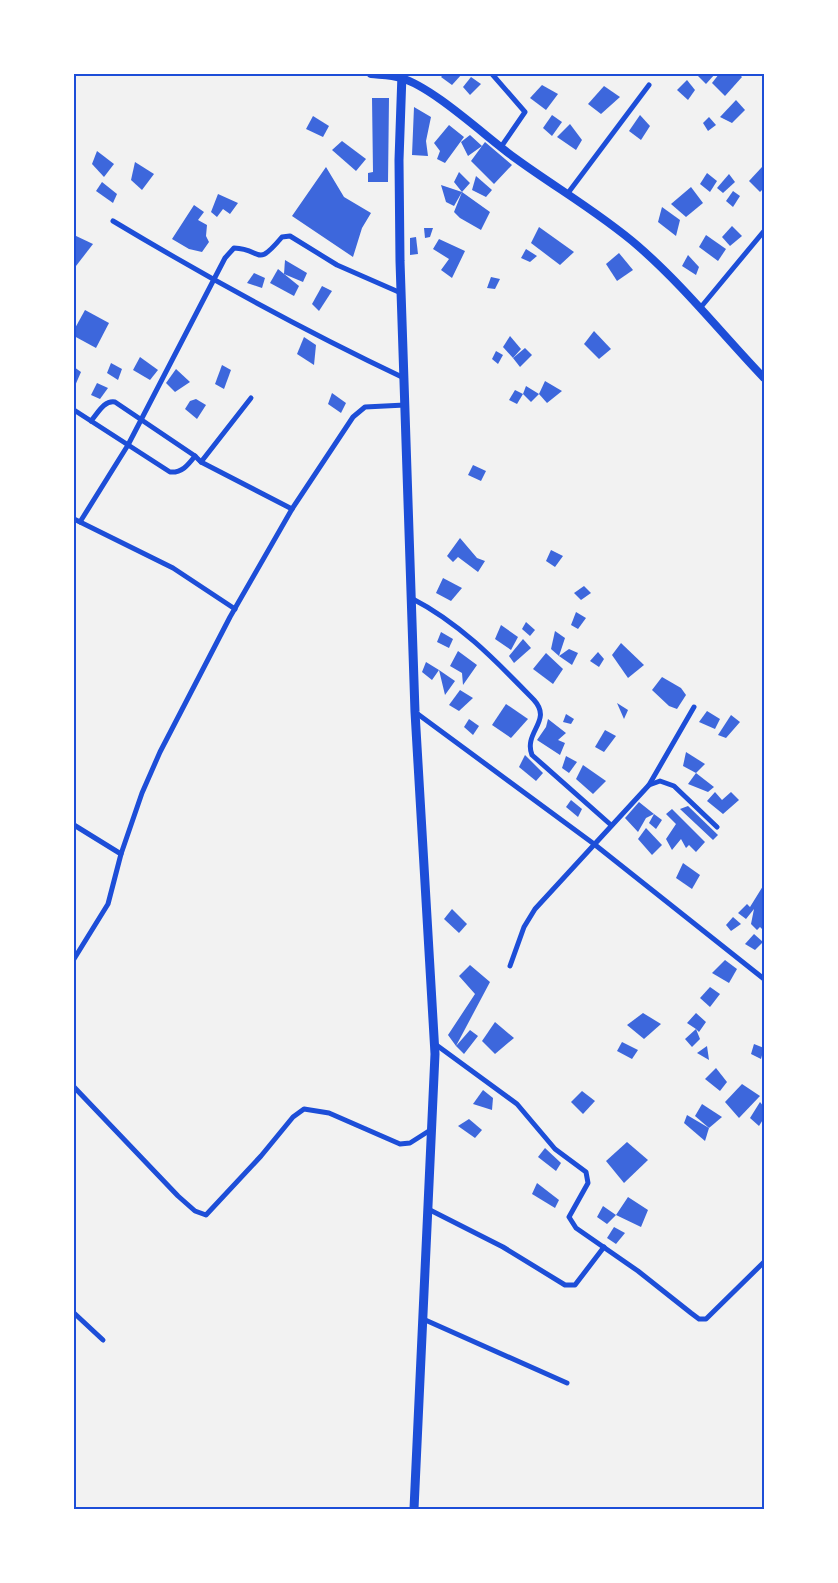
<svg xmlns="http://www.w3.org/2000/svg" width="838" height="1583" font-family="'Exo 2',sans-serif">
<style>
.building{fill:#3d67dc}
.lines{fill:none;stroke-linecap:round;stroke-linejoin:round}
.minor{stroke:#1d4ed8;stroke-width:5}
.tertiary{stroke:#1d4ed8;stroke-width:8}
.secondary{stroke:#1d4ed8;stroke-width:9}
.neatline{fill:none;stroke:#1d4ed8;stroke-width:2}
</style>
<rect width="100%" height="100%" fill="#f2f2f2"/>
<g class="building">
<polygon points="444,74 462,74 452,85 441,77"/>
<polygon points="700,74 715,74 706,84 698,76"/>
<polygon points="719,74 739,74 742,77 725,96 712,83"/>
<polygon points="471,77 481,84 470,95 463,87"/>
<polygon points="687,80 695,90 688,100 677,90"/>
<polygon points="542,85 558,94 546,110 530,98"/>
<polygon points="604,86 620,97 601,114 588,104"/>
<polygon points="372,98 389,98 388,182 368,182 368,173 373,172"/>
<polygon points="736,100 745,110 732,123 720,117"/>
<polygon points="414,107 431,117 426,141 428,156 412,155"/>
<polygon points="552,115 562,122 552,136 543,128"/>
<polygon points="640,115 650,126 641,140 629,131"/>
<polygon points="313,116 329,126 323,137 306,129"/>
<polygon points="709,117 716,125 708,131 703,123"/>
<polygon points="570,124 582,140 576,150 557,137"/>
<polygon points="449,125 464,137 445,163 437,159 440,151 434,143"/>
<polygon points="470,135 482,146 485,142 512,165 494,184 471,161 482,146 468,156 461,142"/>
<polygon points="342,141 366,159 356,171 332,150"/>
<polygon points="97,151 114,164 104,177 92,164"/>
<polygon points="135,162 154,174 142,190 131,180"/>
<polygon points="326,167 344,197 371,213 362,228 353,257 292,216"/>
<polygon points="762,167 764,170 764,188 760,192 749,181"/>
<polygon points="459,172 470,183 462,192 490,212 481,230 460,218 454,212 462,192 454,206 446,202 441,185 462,192 454,182"/>
<polygon points="707,173 717,181 710,192 700,184"/>
<polygon points="729,174 735,182 723,193 717,188"/>
<polygon points="476,176 492,190 486,197 472,190"/>
<polygon points="102,182 117,194 113,203 96,191"/>
<polygon points="691,187 703,203 686,217 671,204"/>
<polygon points="733,191 740,196 733,207 726,201"/>
<polygon points="218,194 238,203 230,214 223,209 217,217 211,212"/>
<polygon points="194,205 204,212 198,220 207,225 206,236 209,242 202,252 189,249 172,239"/>
<polygon points="662,207 680,220 676,236 658,222"/>
<polygon points="732,226 742,236 730,246 722,237"/>
<polygon points="539,227 574,252 560,265 531,243"/>
<polygon points="424,228 433,228 430,237 425,238"/>
<polygon points="74,235 93,244 76,266 74,265"/>
<polygon points="706,235 726,249 718,261 699,247"/>
<polygon points="416,237 418,254 410,255 410,238"/>
<polygon points="439,239 465,251 452,278 441,270 449,259 433,249"/>
<polygon points="526,249 537,256 530,262 521,258"/>
<polygon points="619,253 633,270 617,281 606,264"/>
<polygon points="688,255 699,267 696,275 682,266"/>
<polygon points="285,260 307,273 303,282 284,274"/>
<polygon points="278,269 299,286 294,296 270,283"/>
<polygon points="254,273 265,278 262,288 247,283"/>
<polygon points="491,277 500,279 495,289 487,288"/>
<polygon points="322,286 332,291 319,311 312,304"/>
<polygon points="85,310 109,323 96,348 74,336 74,330"/>
<polygon points="594,331 611,349 599,359 584,344"/>
<polygon points="510,336 521,349 513,358 503,347"/>
<polygon points="304,337 316,345 314,365 297,354"/>
<polygon points="525,348 532,355 520,367 513,358"/>
<polygon points="496,351 503,355 498,364 492,359"/>
<polygon points="140,357 158,370 150,380 133,370"/>
<polygon points="111,363 122,369 118,380 107,373"/>
<polygon points="222,365 231,370 224,389 215,384"/>
<polygon points="74,367 81,372 74,388"/>
<polygon points="176,369 190,382 175,392 166,383"/>
<polygon points="545,381 562,391 547,403 539,394"/>
<polygon points="97,383 108,388 100,399 91,395"/>
<polygon points="526,386 539,394 531,402 523,394"/>
<polygon points="515,390 523,394 517,404 509,400"/>
<polygon points="332,393 346,403 341,413 328,404"/>
<polygon points="196,399 206,405 197,419 185,409 190,401"/>
<polygon points="473,465 486,471 481,481 468,475"/>
<polygon points="460,538 477,558 485,561 478,572 458,557 453,562 447,556"/>
<polygon points="551,550 563,556 555,567 546,561"/>
<polygon points="443,578 462,588 451,601 436,593"/>
<polygon points="584,586 591,593 581,600 574,593"/>
<polygon points="576,612 586,618 578,629 571,625"/>
<polygon points="526,622 535,630 530,636 522,629"/>
<polygon points="501,625 518,637 511,650 495,639"/>
<polygon points="555,631 565,638 559,656 551,649"/>
<polygon points="441,632 453,639 449,648 437,642"/>
<polygon points="523,639 531,648 514,663 509,656"/>
<polygon points="621,643 644,665 628,678 612,655"/>
<polygon points="569,649 578,653 572,665 559,656"/>
<polygon points="458,651 477,665 463,685 462,673 450,666"/>
<polygon points="598,652 604,659 599,667 590,661"/>
<polygon points="546,653 563,669 553,684 533,669"/>
<polygon points="426,662 439,670 455,681 445,695 439,670 432,680 422,672"/>
<polygon points="662,677 681,688 686,695 677,709 669,706 652,690"/>
<polygon points="460,690 473,698 459,711 449,705"/>
<polygon points="617,703 628,710 624,719"/>
<polygon points="506,704 528,719 511,738 492,725"/>
<polygon points="707,711 720,719 715,729 699,722"/>
<polygon points="566,714 574,719 571,724 563,722"/>
<polygon points="731,715 740,722 726,738 718,735"/>
<polygon points="469,719 479,726 473,735 464,727"/>
<polygon points="548,719 566,733 558,740 565,743 560,755 537,740 546,727"/>
<polygon points="605,730 616,736 604,752 595,747"/>
<polygon points="686,752 705,764 696,773 683,766"/>
<polygon points="525,755 543,773 536,781 519,767"/>
<polygon points="566,756 577,762 569,773 562,768"/>
<polygon points="583,765 606,781 593,794 576,779"/>
<polygon points="696,773 714,787 708,792 688,784"/>
<polygon points="715,792 722,800 731,792 739,800 723,814 707,801"/>
<polygon points="571,800 582,809 578,817 566,807"/>
<polygon points="639,802 654,814 646,818 638,832 625,818"/>
<polygon points="688,806 718,835 713,840 680,809"/>
<polygon points="672,809 705,842 696,852 689,845 686,848 681,839 672,850 666,839 676,824 666,814"/>
<polygon points="654,814 662,820 656,829 649,823"/>
<polygon points="646,828 662,845 652,855 638,839"/>
<polygon points="683,863 700,875 692,889 676,878"/>
<polygon points="763,886 764,910 762,913 764,915 764,931 760,927 757,930 751,924 754,909 746,919 738,913 747,904 750,907"/>
<polygon points="452,909 467,924 459,933 444,919"/>
<polygon points="733,917 741,924 731,931 726,925"/>
<polygon points="754,934 763,942 755,950 745,944"/>
<polygon points="725,960 737,969 729,983 712,973"/>
<polygon points="470,965 490,982 456,1046 470,1030 478,1036 464,1054 456,1046 448,1035 475,994 459,976"/>
<polygon points="710,987 720,994 710,1007 700,998"/>
<polygon points="643,1013 661,1024 644,1039 627,1025"/>
<polygon points="696,1013 706,1022 699,1032 696,1029 700,1039 692,1047 685,1039 696,1029 687,1023"/>
<polygon points="495,1022 514,1038 495,1054 482,1041"/>
<polygon points="622,1042 638,1050 632,1059 617,1051"/>
<polygon points="754,1044 764,1048 761,1059 751,1054"/>
<polygon points="707,1046 709,1060 697,1053"/>
<polygon points="716,1068 727,1082 720,1091 705,1079"/>
<polygon points="742,1084 760,1096 739,1118 725,1102"/>
<polygon points="483,1090 493,1098 492,1110 473,1104"/>
<polygon points="582,1091 595,1101 583,1114 571,1102"/>
<polygon points="760,1102 764,1107 764,1118 759,1126 750,1118"/>
<polygon points="702,1104 722,1117 709,1128 695,1116"/>
<polygon points="687,1115 709,1128 705,1141 684,1123"/>
<polygon points="469,1119 482,1130 475,1138 458,1126"/>
<polygon points="627,1142 648,1160 624,1183 606,1161"/>
<polygon points="545,1148 561,1163 556,1171 538,1157"/>
<polygon points="537,1183 559,1200 555,1208 532,1194"/>
<polygon points="628,1197 648,1210 641,1227 616,1215 607,1224 597,1217 603,1206 616,1215"/>
<polygon points="614,1227 625,1233 616,1244 607,1238"/>
</g>
<g class="lines">
<g class="minor">
<polyline points="492,74 525,112 501,147"/>
<polyline points="568,193 649,85"/>
<path d="M113 221C208 278 305 331 404 378"/>
<polyline points="701,307 764,231"/>
<path d="M74 410 170 472C182 473 188 465 195 456L201 462 292 509"/>
<path d="M91 421C98 413 104 400 115 402L195 456"/>
<polyline points="201,462 251,398"/>
<polyline points="74,519 173,568 235,609"/>
<path d="M80 522 128 445 225 258 234 248C263 249 255 269 282 237L290 236 337 265 401 293"/>
<path d="M411 598C460 623 496 661 534 700 553 721 523 732 532 755L611 825"/>
<polyline points="415,712 594,844 764,979"/>
<polyline points="649,785 694,707"/>
<polyline points="74,825 121,854"/>
<polyline points="74,959 108,904 121,854 142,793 160,752 230,617 292,509 353,417 365,407 405,405"/>
<polyline points="510,966 524,927 535,909 649,785 660,781 674,786 717,827"/>
<polyline points="435,1044 517,1104 555,1149 586,1172 588,1183 569,1217 576,1228 638,1271 691,1313 699,1319 706,1319 764,1262"/>
<polyline points="74,1087 178,1196 195,1211 206,1215 261,1156 293,1117 304,1109 329,1113 400,1144 410,1143 432,1129"/>
<polyline points="428,1209 503,1247 565,1285 575,1285 604,1247"/>
<polyline points="74,1313 103,1340"/>
<polyline points="423,1319 567,1383"/>
</g>
<path class="tertiary" d="M371 74C380 75 392 75 401 78 433 87 486 137 515 158 556 188 600 213 638 246 684 286 722 334 764 378"/>
<polyline class="secondary" points="402,74 399,160 400,261 415,712 435,1054 414,1509"/>
</g>
<rect width="838" height="1583" fill="none" stroke="#ffffff" stroke-width="150"/>
<rect x="75" y="75" width="688" height="1433" class="neatline"/>
</svg>
